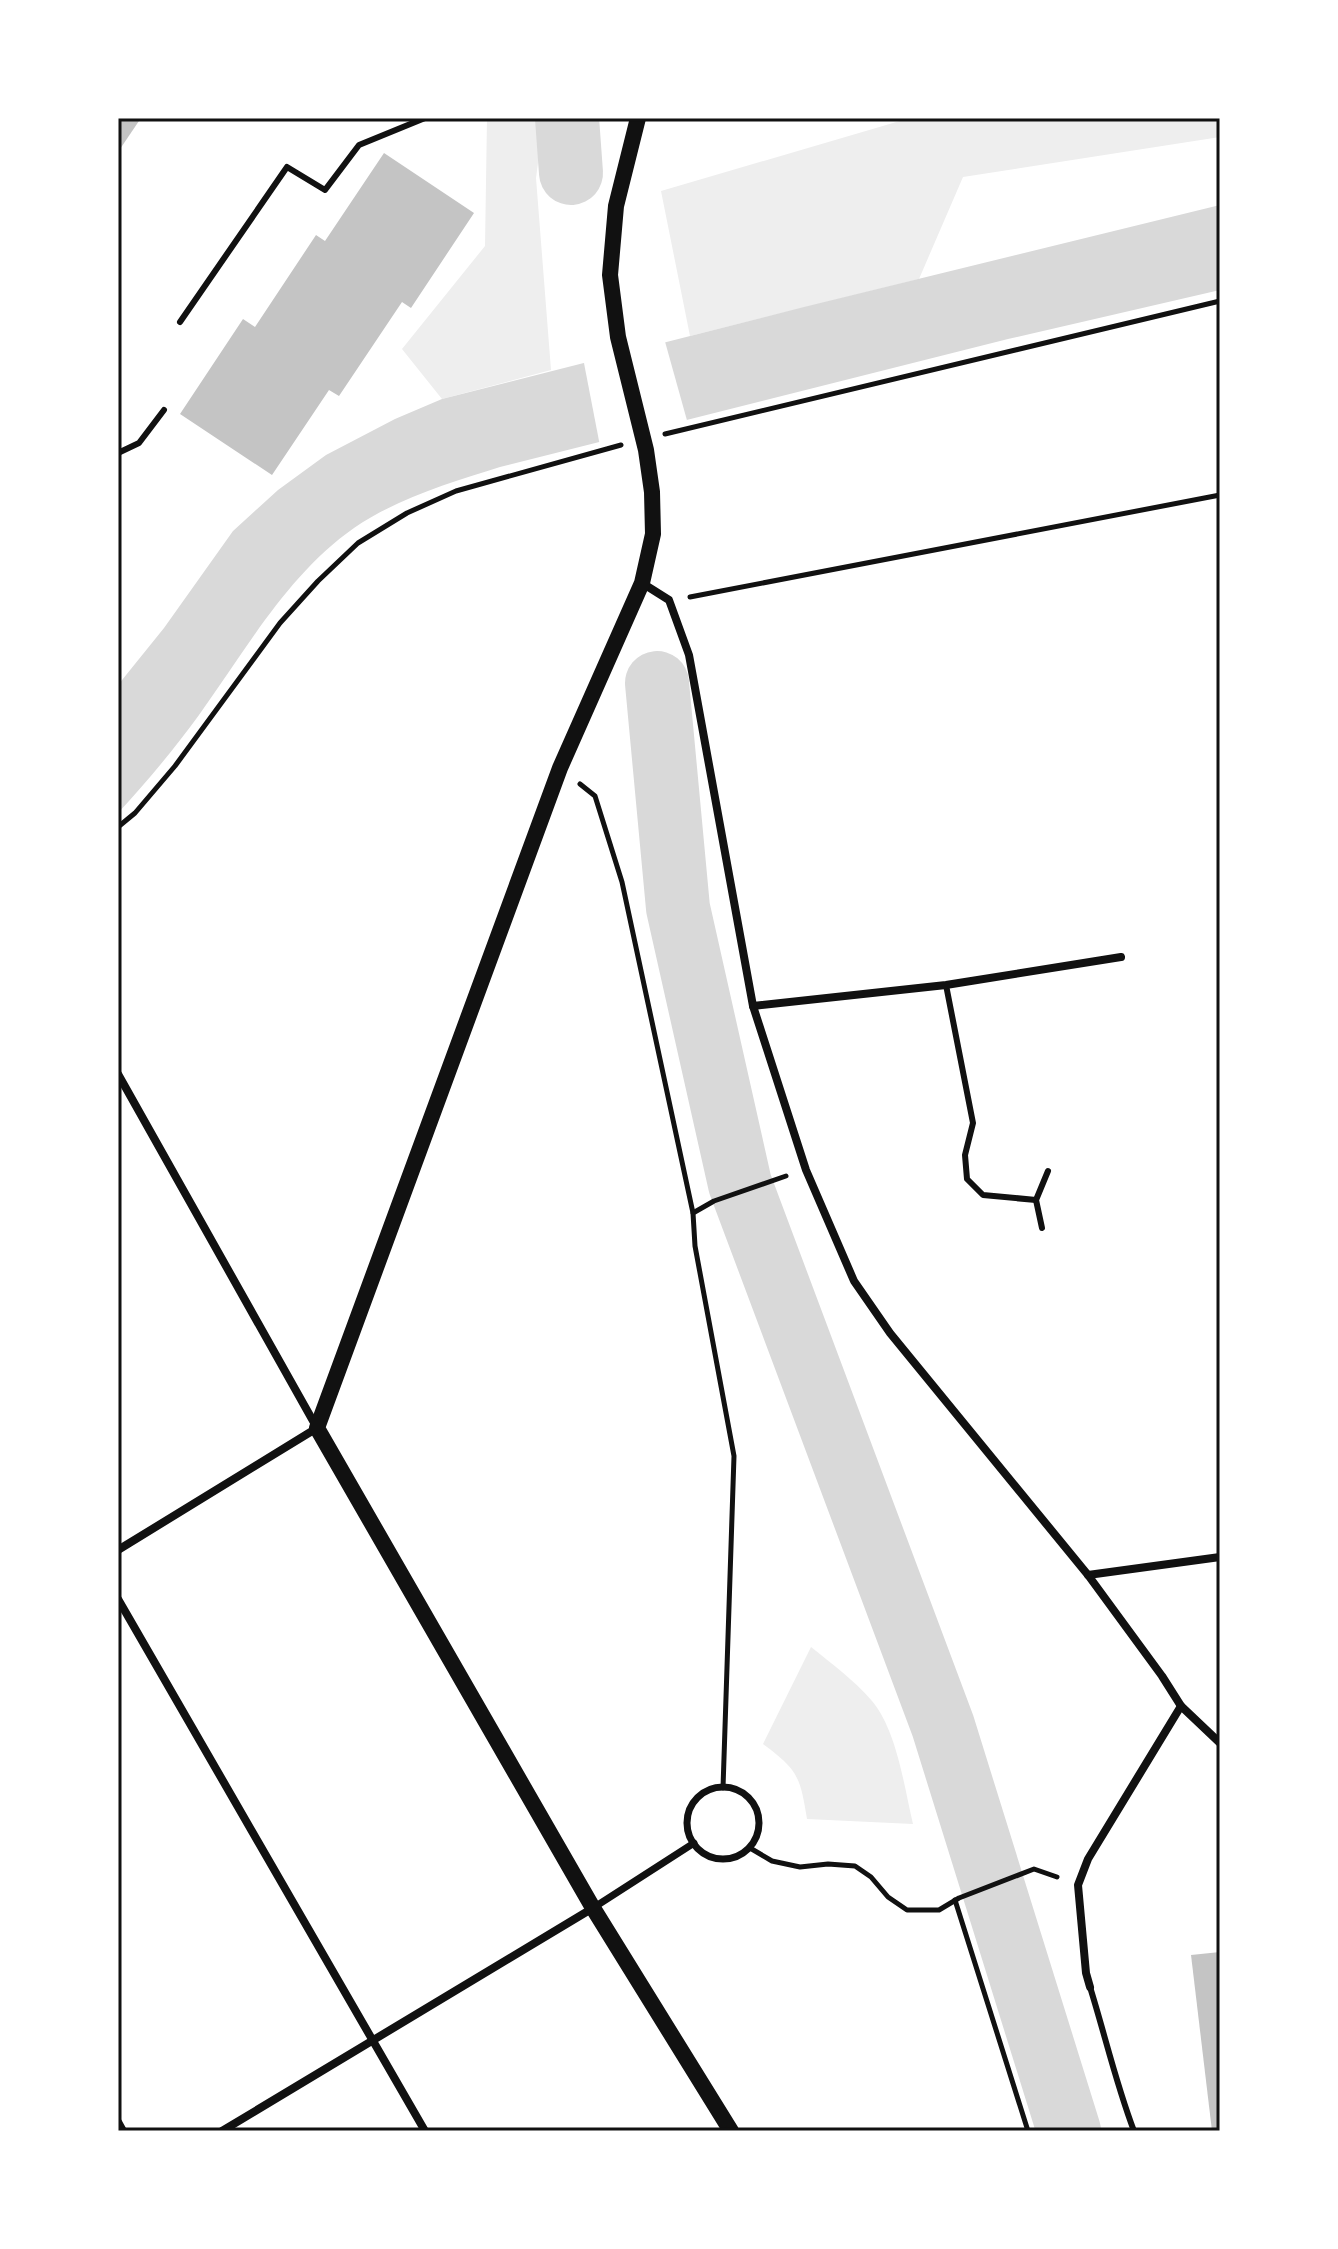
<svg xmlns="http://www.w3.org/2000/svg" width="1338" height="2249" font-family="Mulish,sans-serif">
<style>
.green{fill:#eee}
.water{fill:#d9d9d9}
.pier{fill:#fff}
.lines{fill:none;stroke-linecap:round;stroke-linejoin:round}
.river{stroke:#d9d9d9;stroke-width:64}
.building{fill:#c4c4c4}
.path{stroke:#111;stroke-width:5}
.service{stroke:#111;stroke-width:6}
.pedestrian{stroke:#111;stroke-width:7}
.minor{stroke:#111;stroke-width:8}
.secondary{stroke:#111;stroke-width:16}
.neatline{fill:none;stroke:#111;stroke-width:3}
</style>
<rect width="100%" height="100%" fill="#fff"/>
<g class="green">
<polygon points="487,118 544,118 536,178 551,370 442,399 402,349 485,246"/>
<polygon points="910,118 1220,118 1220,137 963,177 919,279 690,336 661,191"/>
<path d="M811 1647C832 1664 854 1680 872 1701 897 1731 904 1786 913 1824L807 1819C800 1776 798 1770 763 1744Z"/>
</g>
<path class="water" d="M1220 205V290L1008 339 500 467C452 482 396 499 354 528 287 575 246 650 199 715 174 749 147 782 118 813V685L164 628 233 531 278 490 326 455 395 419 442 399 804 307Z"/>
<polygon class="pier" points="664,338 688,424 600,446 583,358"/>
<g class="lines">
<g class="river">
<polyline points="567,118 571,173"/>
<polyline points="657,683 678,908 740,1184 943,1726 1069,2131"/>
</g>
</g>
<g class="building">
<polygon points="118,118 141,118 118,152"/>
<polygon points="384,153 474,213 411,308 402,302 339,396 329,390 272,475 180,414 243,319 255,327 316,235 325,241"/>
<polygon points="1220,1952 1220,2131 1212,2131 1191,1955"/>
</g>
<g class="lines">
<g class="path">
<polyline points="665,434 1220,301"/>
<polyline points="690,597 1220,495"/>
<polyline points="580,784 595,796 622,882 693,1213"/>
<polyline points="118,827 135,813 175,766 280,623 318,581 358,543 407,513 456,491 621,445"/>
<polyline points="723,1788 734,1456 695,1246 693,1213 714,1201 786,1176"/>
<polyline points="750,1848 772,1861 800,1867 828,1864 855,1866 871,1877 888,1897 907,1910 939,1910 959,1898 1034,1869 1057,1877"/>
<polyline points="955,1900 1028,2131"/>
</g>
<g class="service">
<polyline points="180,322 287,167 325,190 359,145 425,118"/>
<polyline points="118,453 139,443 164,410"/>
<polyline points="946,985 973,1123 965,1155 967,1179 983,1195 1036,1200"/>
<polyline points="1042,1228 1036,1200 1048,1171"/>
<path d="M1090 1987C1105 2035 1116 2084 1134 2131"/>
</g>
<g class="pedestrian">
<circle cx="723" cy="1823" r="36"/>
<polyline points="593,1908 694,1843"/>
</g>
<g class="minor">
<polyline points="642,583 669,600 689,655 753,1006 806,1170 854,1281 890,1333 1088,1575 1162,1676 1181,1706 1220,1743"/>
<polyline points="753,1006 946,985 1121,957"/>
<polyline points="118,1074 317,1428 118,1550"/>
<polyline points="1088,1575 1220,1557"/>
<polyline points="118,1599 425,2131"/>
<polyline points="1090,1987 1086,1973 1078,1885 1088,1859 1181,1706"/>
<polyline points="118,2122 123,2131"/>
<polyline points="222,2131 593,1908"/>
</g>
<polyline class="secondary" points="638,118 616,206 610,275 618,337 646,450 652,492 653,534 642,583 560,768 317,1428 593,1908 731,2131"/>
</g>
<rect width="1338" height="2249" fill="none" stroke="#ffffff" stroke-width="240"/>
<rect x="120" y="120" width="1098" height="2009" class="neatline"/>
</svg>
